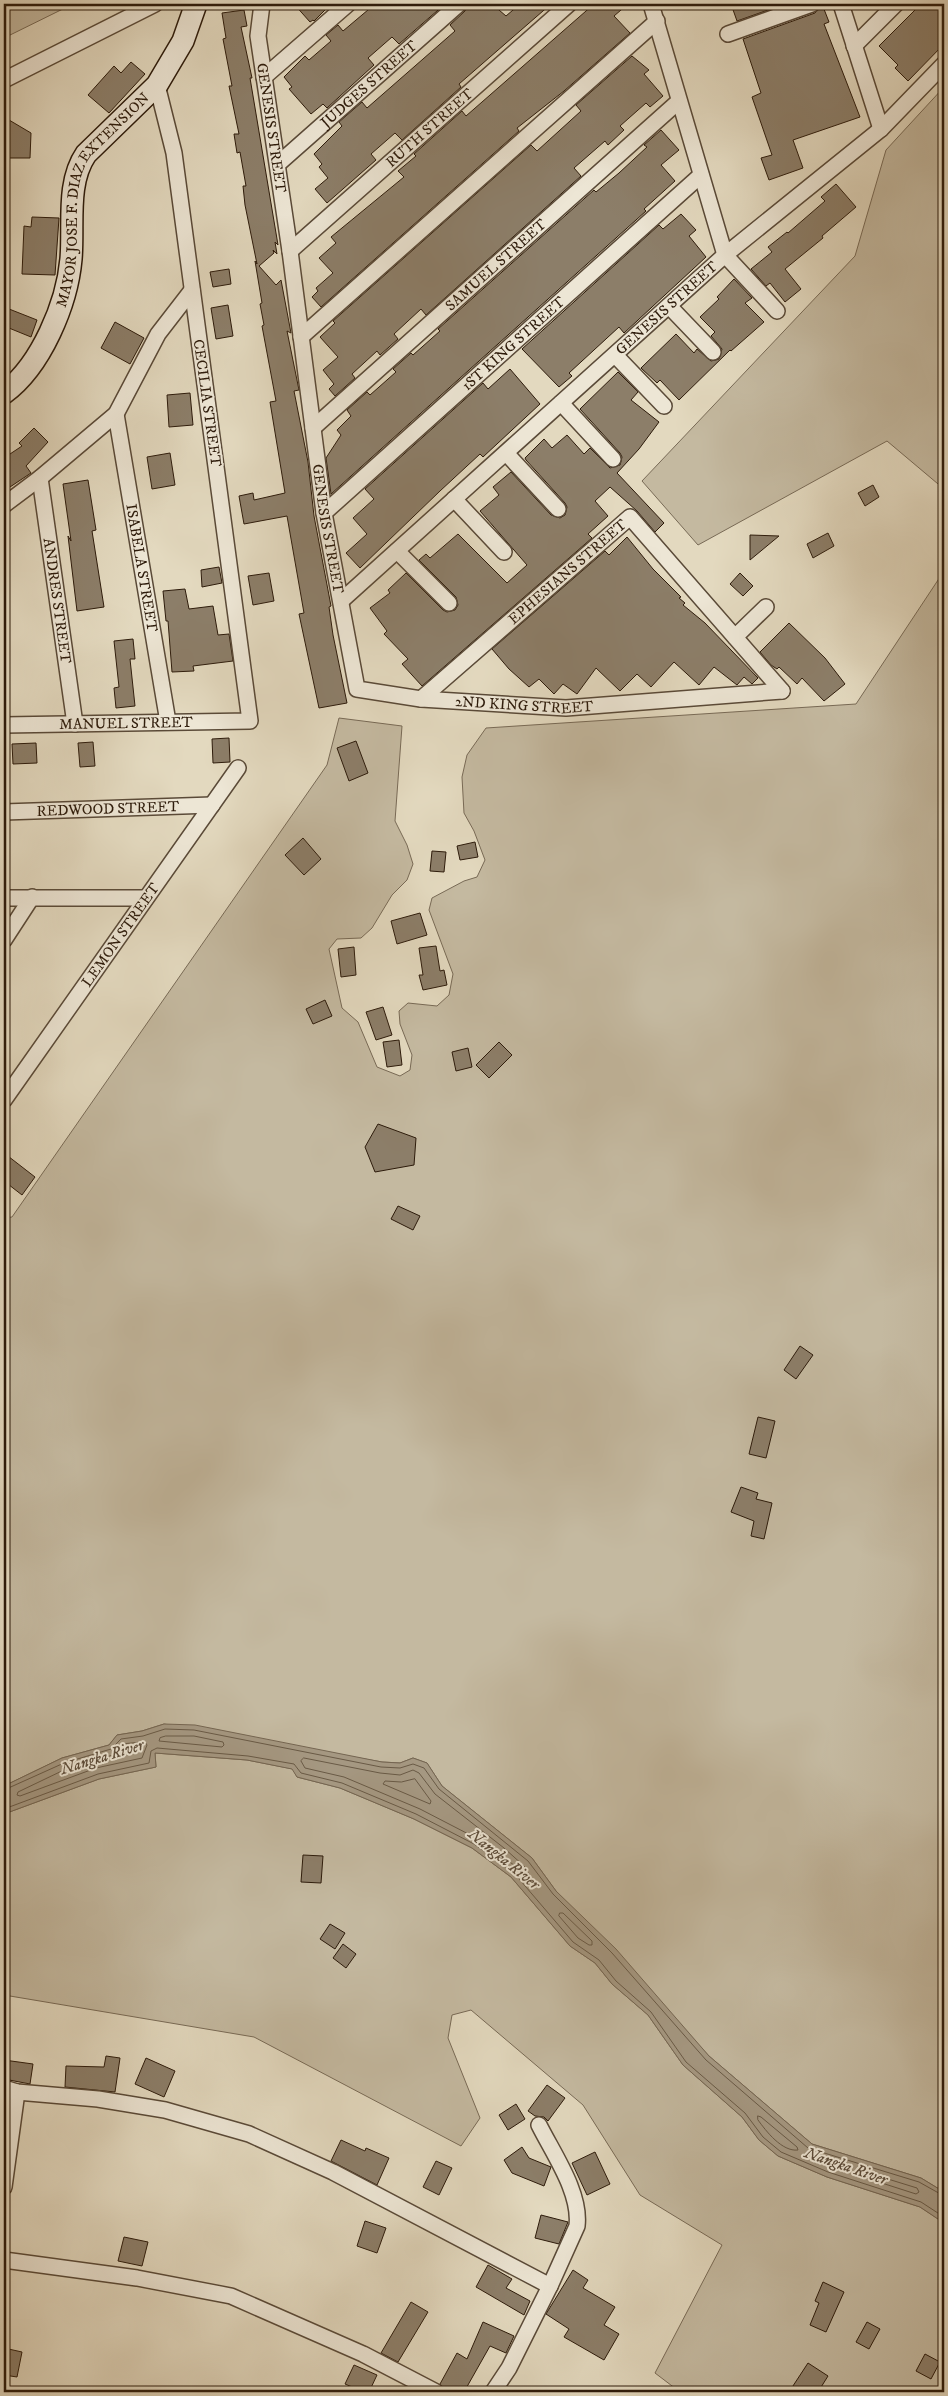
<svg xmlns="http://www.w3.org/2000/svg" width="948" height="2396" font-family="'IM FELL DW Pica',serif">
<style>
.green{fill:#c4b9a0;stroke:#786a56}
.water{fill:#a59882;stroke:#756652}
.lines{fill:none;stroke-linecap:round;stroke-linejoin:round}
.shore{stroke:#695a46;stroke-width:1}
.building{fill:#8c7e69;stroke:#2d1b0b}
.street-casing{stroke:#5a4a38;stroke-width:18}
.secondary-casing{stroke:#2d1b0b;stroke-width:24}
.street{stroke:#ede6d5;stroke-width:15}
.secondary{stroke:#ede6d5;stroke-width:21}
.labels{text-anchor:middle;dominant-baseline:central;stroke-width:4;stroke-linejoin:round;paint-order:stroke}
.street-label{font-size:15px;fill:#2d1b0b;stroke:#ede6d5}
.water-label{font-size:16px;font-style:italic;fill:#5d4d3b;stroke:#ede6d5}
</style>
<rect width="100%" height="100%" fill="#e3d9bf"/>
<filter id="stains"><feTurbulence type="fractalNoise" baseFrequency=".004" numOctaves="4"/><feColorMatrix values="0 0 0 0 .2 0 0 0 0 .09 0 0 0 0 .02 0 0 0 .5 -.17"/></filter>
<radialGradient id="worn" r=".72"><stop offset=".6" stop-color="#630" stop-opacity="0"/><stop offset="1" stop-color="#630" stop-opacity=".3"/></radialGradient>
<g class="green">
<polygon points="4,4 73,4 4,38"/>
<polygon points="944,87 944,489 887,441 698,545 642,481 855,256 886,150"/>
<polygon points="944,571 944,2192 921,2178 812,2144 709,2056 556,1891 532,1858 442,1786 427,1763 413,1758 400,1763 382,1762 164,1724 142,1731 117,1735 109,1745 62,1758 4,1786 4,1218 12,1217 327,765 339,718 402,726 395,821 407,845 413,864 407,880 392,895 372,928 361,938 337,939 329,949 342,1008 358,1022 377,1067 400,1076 410,1070 412,1055 400,1024 399,1011 408,1003 437,1006 449,995 453,974 429,910 432,898 464,881 477,877 485,860 474,831 464,813 462,777 467,755 486,728 856,704"/>
<polygon points="155,1753 247,1760 293,1769 297,1777 340,1788 414,1819 472,1848 511,1877 570,1946 595,1963 612,1984 648,2015 683,2065 742,2117 759,2140 778,2156 827,2177 920,2207 944,2223 944,2392 680,2392 655,2373 722,2245 640,2195 583,2105 471,2010 452,2015 448,2038 480,2118 461,2146 254,2037 4,1995 4,1814 99,1779 156,1767"/>
</g>
<polygon class="water" points="164,1724 195,1725 382,1762 400,1763 413,1758 427,1763 442,1786 532,1858 556,1891 616,1949 709,2056 812,2144 921,2178 944,2192 944,2223 920,2207 827,2177 778,2156 759,2140 742,2117 683,2065 648,2015 612,1984 595,1963 570,1946 511,1877 472,1848 414,1819 340,1788 297,1777 292,1769 247,1760 155,1753 156,1767 99,1779 4,1814 4,1786 62,1758 109,1745 117,1735 142,1731"/>
<g class="lines">
<g class="shore">
<polygon points="166,1736 194,1736 223,1742 224,1745 222,1747 159,1741 160,1738"/>
<polygon points="145,1742 147,1745 142,1758 96,1768 20,1796 17,1795 18,1792 66,1769 113,1755 124,1744"/>
<polygon points="304,1758 380,1773 400,1775 413,1770 419,1773 435,1794 504,1848 524,1866 531,1877 527,1878 518,1868 478,1839 420,1809 344,1777 305,1768 301,1761"/>
<polygon points="415,1779 431,1801 430,1804 383,1784 385,1781 401,1782"/>
<polyline points="4,1790 64,1763 111,1749 121,1739 143,1736 165,1729 194,1730 381,1767 400,1768 413,1764 424,1768 439,1789 528,1861 553,1894 612,1953 706,2060 808,2148 919,2182 944,2196"/>
<polyline points="4,1809 98,1774 149,1763 151,1751 157,1748 248,1756 294,1764 301,1773 342,1783 416,1814 474,1844 514,1873 573,1942 599,1960 616,1981 651,2012 686,2062 745,2113 763,2137 781,2152 828,2172 921,2202 944,2217"/>
<polygon points="560,1913 563,1913 592,1941 592,1945 589,1945 578,1938 559,1916"/>
<path d="M758 2116 761 2117 797 2147 798 2150C782 2152 766 2131 758 2120Z"/>
<polygon points="862,2171 917,2188 919,2192 916,2194 860,2176 858,2173"/>
</g>
</g>
<g class="building">
<polygon points="294,4 331,4 314,21 313,20 310,22"/>
<polygon points="375,4 445,4 399,44 392,37 368,58 374,65 327,108 323,104 311,114 289,89 292,87 284,77 305,56 309,60 331,41 326,35 338,25 343,31"/>
<polygon points="468,4 492,4 506,16 520,4 551,4 459,84 461,87 402,140 395,133 371,154 376,160 327,203 315,189 328,178 319,167 322,164 314,154 342,126 339,122 362,102 367,108 455,31 450,25 465,11"/>
<polygon points="594,4 628,4 614,16 630,33 564,91 517,128 519,131 321,307 312,297 318,291 316,288 333,273 319,258 336,243 331,237 404,177 398,171 416,156 414,154 462,111 466,116"/>
<polygon points="731,4 785,4 737,21"/>
<polygon points="822,4 829,22 824,24 860,117 793,140 803,168 769,180 761,158 772,155 752,97 761,93 743,39 815,13"/>
<polygon points="921,4 944,4 944,44 908,81 895,68 898,65 879,46"/>
<polygon points="244,10 247,26 241,27 252,78 250,78 278,245 275,242 277,254 273,250 274,253 259,266 276,285 281,280 291,333 287,331 299,390 294,391 308,462 314,516 331,606 329,607 333,635 347,703 319,708 299,614 304,613 287,516 244,524 239,496 253,493 254,500 285,493 270,402 276,401 262,326 264,325 260,304 262,303 255,261 257,264 245,205 243,186 246,186 240,152 237,153 234,134 239,134 229,86 232,86 223,39 226,38 222,13"/>
<polygon points="632,56 649,70 644,74 663,96 650,107 646,103 620,126 624,130 608,145 605,141 574,168 581,176 426,315 421,309 394,334 398,339 380,355 377,351 352,374 355,378 335,396 329,389 334,384 323,370 338,357 320,337 335,323 333,321 531,145 537,151 581,111 576,105"/>
<polygon points="131,62 145,74 109,113 88,95 114,66 121,73"/>
<polygon points="4,117 31,133 30,158 4,158"/>
<polygon points="661,130 679,150 661,165 675,181 644,209 646,211 331,494 326,458 341,435 337,430 351,416 347,410 367,392 370,395 396,372 393,369 411,353 413,355 440,331 438,329 594,190 596,192 619,173 647,147 644,145"/>
<polygon points="836,184 856,207 822,236 823,238 785,269 801,289 785,302 770,283 766,286 751,269 772,252 768,247 787,232 788,233 825,201 821,197"/>
<polygon points="681,214 696,230 689,236 706,257 624,333 619,327 569,373 572,376 559,387 522,349 659,225 663,229"/>
<polygon points="32,217 59,218 55,275 22,274 24,226 31,227"/>
<polygon points="229,269 231,284 213,287 210,272"/>
<polygon points="734,279 752,298 745,303 764,322 731,351 730,350 679,400 660,380 657,383 641,368 676,334 694,353 697,349 711,361 719,359 722,349 711,336 715,332 700,317 719,299 717,297"/>
<polygon points="228,305 233,336 216,339 211,308"/>
<polygon points="4,307 37,320 31,337 4,326"/>
<polygon points="115,322 144,338 130,364 101,348"/>
<polygon points="510,369 540,404 483,457 480,454 440,491 360,568 346,553 367,534 353,518 374,499 365,489 483,383 488,389"/>
<polygon points="618,372 638,392 631,400 659,422 639,449 617,473 664,523 655,532 637,511 610,487 595,501 608,516 588,534 592,538 422,686 402,664 408,659 384,634 387,631 370,608 390,593 388,590 406,573 443,610 447,612 455,610 458,605 456,597 419,560 426,554 430,558 458,534 507,583 527,565 480,511 499,495 493,487 511,472 551,515 560,518 565,515 567,507 565,503 526,460 525,458 544,439 552,448 567,435 584,454 590,448 610,468 620,465 622,457 620,453 580,409"/>
<polygon points="190,393 193,425 169,427 167,395"/>
<polygon points="34,428 48,442 26,466 31,473 4,491 4,458 22,446 19,443"/>
<polygon points="170,453 175,485 152,489 147,457"/>
<polygon points="88,480 96,530 92,531 104,607 77,611 68,536 71,541 63,484"/>
<polygon points="873,485 879,497 865,506 858,493"/>
<polygon points="828,533 834,546 813,558 807,544"/>
<polygon points="750,535 779,536 750,560"/>
<polygon points="627,537 653,569 681,597 679,598 685,603 683,605 705,623 758,678 752,684 744,677 737,685 714,667 699,685 674,662 651,687 637,674 620,691 596,668 577,694 563,684 554,694 539,679 529,687 509,669 492,649 605,551 609,555"/>
<polygon points="219,567 222,583 202,587 201,570"/>
<polygon points="269,573 274,601 253,605 248,576"/>
<polygon points="740,573 753,586 743,596 730,584"/>
<polygon points="185,589 189,609 213,606 218,635 229,634 233,661 193,666 194,671 172,672 168,621 166,621 163,591"/>
<polygon points="789,623 825,658 845,684 824,701 802,678 797,684 779,667 777,669 771,665 760,652"/>
<polygon points="133,639 135,659 130,659 135,706 116,708 114,688 119,687 114,641"/>
<polygon points="229,738 230,762 213,763 212,739"/>
<polygon points="356,741 368,773 349,781 337,748"/>
<polygon points="93,742 95,766 80,767 78,743"/>
<polygon points="36,743 37,763 13,764 12,744"/>
<polygon points="303,838 321,859 304,875 285,855"/>
<polygon points="475,842 478,857 460,860 457,846"/>
<polygon points="432,851 446,852 444,872 430,871"/>
<polygon points="420,913 427,935 397,944 391,921"/>
<polygon points="436,946 440,971 444,970 447,985 423,990 419,975 423,975 419,948"/>
<polygon points="354,947 356,975 341,977 338,949"/>
<polygon points="325,1000 332,1016 313,1024 306,1009"/>
<polygon points="383,1007 392,1035 376,1040 366,1012"/>
<polygon points="399,1040 402,1065 387,1067 383,1042"/>
<polygon points="499,1042 512,1055 489,1078 476,1065"/>
<polygon points="468,1048 472,1067 456,1071 452,1052"/>
<polygon points="378,1124 416,1138 414,1165 375,1172 365,1147"/>
<polygon points="4,1153 35,1177 22,1195 4,1181"/>
<polygon points="398,1206 420,1216 413,1230 391,1219"/>
<polygon points="800,1346 813,1355 796,1379 784,1370"/>
<polygon points="758,1417 775,1421 766,1458 749,1454"/>
<polygon points="741,1487 758,1493 756,1499 772,1503 764,1539 751,1536 754,1521 731,1512"/>
<polygon points="303,1855 323,1856 321,1883 301,1882"/>
<polygon points="330,1924 345,1933 335,1949 320,1939"/>
<polygon points="343,1944 356,1954 346,1968 333,1958"/>
<polygon points="106,2056 120,2058 115,2092 65,2087 66,2066 104,2067"/>
<polygon points="146,2058 175,2071 164,2097 135,2084"/>
<polygon points="4,2060 33,2064 30,2084 4,2079"/>
<polygon points="547,2085 565,2098 548,2121 544,2117 535,2116 528,2111"/>
<polygon points="516,2104 525,2119 508,2130 499,2115"/>
<polygon points="341,2140 365,2151 366,2148 389,2158 377,2185 331,2161"/>
<polygon points="522,2147 529,2158 551,2167 544,2186 512,2173 504,2160"/>
<polygon points="595,2152 610,2184 587,2195 572,2163"/>
<polygon points="436,2161 452,2168 439,2195 423,2187"/>
<polygon points="541,2215 568,2222 559,2244 535,2238"/>
<polygon points="365,2221 386,2228 377,2253 357,2246"/>
<polygon points="124,2237 148,2242 142,2266 118,2261"/>
<polygon points="488,2265 512,2279 506,2288 530,2301 524,2315 476,2287"/>
<polygon points="573,2270 588,2280 583,2288 615,2307 604,2325 619,2334 604,2360 564,2337 569,2329 546,2314"/>
<polygon points="823,2282 844,2292 826,2332 810,2325 819,2303 815,2301"/>
<polygon points="411,2302 428,2312 398,2362 381,2353"/>
<polygon points="483,2322 514,2336 506,2353 490,2346 464,2392 446,2392 440,2384 457,2353 467,2359"/>
<polygon points="867,2322 880,2329 869,2349 856,2342"/>
<polygon points="4,2348 22,2352 17,2377 4,2375"/>
<polygon points="925,2354 940,2362 931,2379 916,2371"/>
<polygon points="808,2363 828,2376 818,2392 789,2392"/>
<polygon points="354,2365 377,2375 369,2392 364,2392 345,2384"/>
</g>
<g class="lines">
<defs>
<g id="street">
<path id="s1" d="M262 4 258 36 290 251 324 513 357 689 421 699 566 708 782 691"/>
<polyline points="651,4 725,255 777,311"/>
<polyline points="841,4 881,129"/>
<polyline points="728,34 812,4"/>
<polyline points="854,46 896,4"/>
<polyline points="264,77 348,4"/>
<polyline points="4,80 155,4"/>
<path id="s2" d="M278 164 459 4"/>
<path id="s3" d="M290 251 569 4"/>
<polyline points="669,306 713,352"/>
<polyline points="301,337 657,21"/>
<polyline points="615,355 664,406"/>
<polyline points="561,403 613,459"/>
<path id="s4" d="M116 414 168 722"/>
<path id="s5" d="M313 428 679 101"/>
<polyline points="506,453 558,509"/>
<path id="s6" d="M40 478 75 724"/>
<polyline points="454,499 504,552"/>
<polyline points="4,505 40,478 116,414 158,334 192,290"/>
<path id="s7" d="M324 513 701 175"/>
<polyline points="397,551 449,603"/>
<path id="s8" d="M341 601 725 255 881 129 944 64"/>
<polyline points="735,637 766,607"/>
<path id="s9" d="M421 699 630 517 782 691"/>
<path id="s10" d="M4 725 250 721 174 153 157 85"/>
<path id="s11" d="M4 812 212 805"/>
<polyline points="4,898 146,898"/>
<polyline points="4,940 32,897"/>
<path id="s12" d="M4 1100 238 768"/>
<polyline points="4,2088 17,2092 98,2099 165,2110 249,2134 333,2172 550,2286"/>
<polyline points="4,2187 17,2092"/>
<polyline points="4,2260 137,2278 231,2296 363,2354 436,2392"/>
<path d="M493 2392 509 2368 550 2286 577 2226C581 2193 554 2155 539 2125"/>
</g>
<g id="secondary">
<path id="s13" d="M4 393C41 366 67 304 71 259 74 225 66 183 86 154L157 85 183 41 196 4"/>
</g>
</defs>
<use href="#street" class="street-casing"/>
<use href="#secondary" class="secondary-casing"/>
<use href="#street" class="street"/>
<use href="#secondary" class="secondary"/>
</g>
<g class="labels">
<g class="street-label">
<text stroke="none"><textPath href="#s2" startOffset="121">JUDGES STREET</textPath></text>
<text stroke="none"><textPath href="#s3" startOffset="186">RUTH STREET</textPath></text>
<text stroke="none"><textPath href="#s1" startOffset="125">GENESIS STREET</textPath></text>
<text stroke="none"><textPath href="#s13" startOffset="225">MAYOR JOSE F. DIAZ EXTENSION</textPath></text>
<text stroke="none"><textPath href="#s5" startOffset="245">SAMUEL STREET</textPath></text>
<text stroke="none"><textPath href="#s8" startOffset="438">GENESIS STREET</textPath></text>
<text stroke="none"><textPath href="#s7" startOffset="254">1ST KING STREET</textPath></text>
<text transform="translate(207 403) rotate(82)">CECILIA STREET</text>
<text stroke="none"><textPath href="#s1" startOffset="530">GENESIS STREET</textPath></text>
<text stroke="none"><textPath href="#s4" startOffset="156">ISABELA STREET</textPath></text>
<text stroke="none"><textPath href="#s9" startOffset="194">EPHESIANS STREET</textPath></text>
<text stroke="none"><textPath href="#s6" startOffset="124">ANDRES STREET</textPath></text>
<text stroke="none"><textPath href="#s1" startOffset="861">2ND KING STREET</textPath></text>
<text stroke="none"><textPath href="#s10" startOffset="122">MANUEL STREET</textPath></text>
<text stroke="none"><textPath href="#s11" startOffset="104">REDWOOD STREET</textPath></text>
<text stroke="none"><textPath href="#s12" startOffset="202">LEMON STREET</textPath></text>
</g>
<g class="water-label">
<text transform="translate(102 1757) rotate(-17)">Nangka River</text>
<text transform="translate(504 1859) rotate(39)">Nangka River</text>
<text transform="translate(846 2166) rotate(19)">Nangka River</text>
</g>
</g>
<rect width="948" height="2396" fill="none" stroke="#e3d9bf" stroke-width="20"/>
<rect x="5" y="5" width="938" height="2386" fill="none" stroke="#2d1b0b" stroke-width="2.5"/>
<rect x="10" y="10" width="928" height="2376" fill="none" stroke="#2d1b0b"/>
<rect width="100%" height="100%" filter="url(#stains)"/>
<rect width="100%" height="100%" fill="url(#worn)"/>
</svg>
